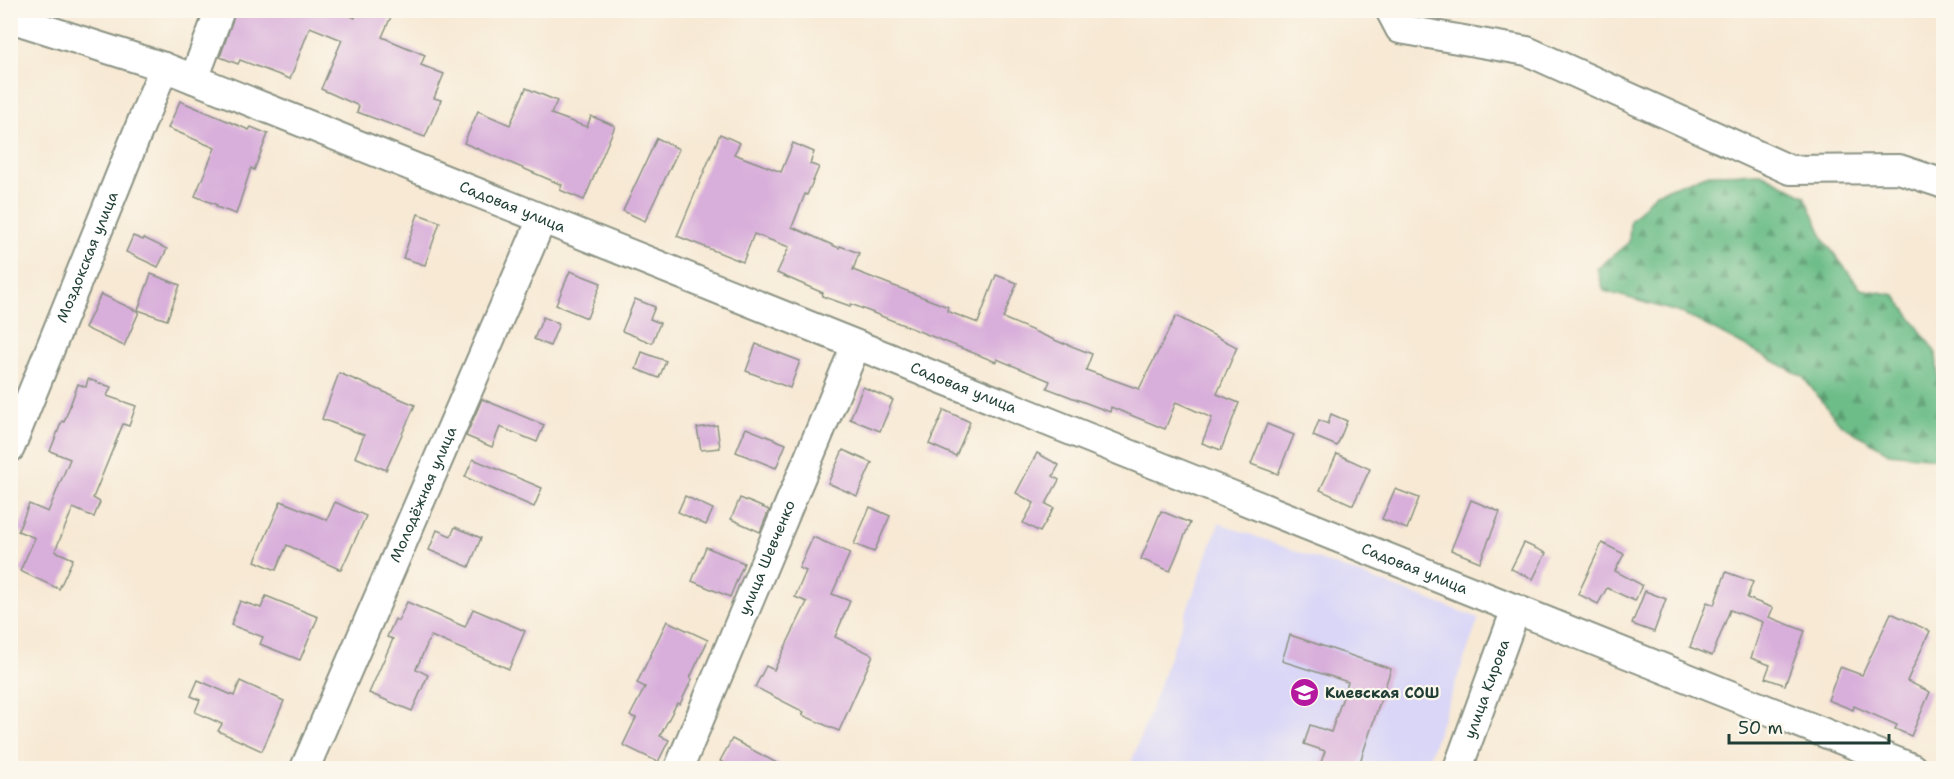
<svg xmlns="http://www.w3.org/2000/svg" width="1954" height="779" font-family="'Shantell Sans',sans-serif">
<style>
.built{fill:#d9d6f7}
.forest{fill:url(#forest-firs);stroke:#467d5e;stroke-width:1.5}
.building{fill:#d8aeda}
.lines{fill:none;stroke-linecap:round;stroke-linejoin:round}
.minor-casing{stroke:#8b9384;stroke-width:32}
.minor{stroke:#fff;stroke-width:28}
.labels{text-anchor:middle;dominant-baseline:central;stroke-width:4.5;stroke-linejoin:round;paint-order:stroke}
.street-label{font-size:15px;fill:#1f3d34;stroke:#fbf7ec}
.poi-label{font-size:15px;font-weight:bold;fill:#1f3d34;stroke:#fbf7ec;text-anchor:start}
</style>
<defs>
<pattern id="forest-firs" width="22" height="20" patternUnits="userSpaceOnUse" patternTransform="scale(1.5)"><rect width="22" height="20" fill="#6dbd88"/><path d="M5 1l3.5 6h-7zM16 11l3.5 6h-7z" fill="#599b70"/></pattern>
</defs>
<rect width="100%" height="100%" fill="#fbf7ec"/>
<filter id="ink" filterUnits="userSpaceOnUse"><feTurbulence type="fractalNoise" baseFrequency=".0167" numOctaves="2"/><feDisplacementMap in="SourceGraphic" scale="12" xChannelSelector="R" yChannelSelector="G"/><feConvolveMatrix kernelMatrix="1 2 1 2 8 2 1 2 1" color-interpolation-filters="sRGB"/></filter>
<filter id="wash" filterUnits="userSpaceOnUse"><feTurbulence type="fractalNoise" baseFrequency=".008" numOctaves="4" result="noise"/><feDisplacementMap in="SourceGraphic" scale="24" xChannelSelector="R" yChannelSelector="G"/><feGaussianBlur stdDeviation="1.35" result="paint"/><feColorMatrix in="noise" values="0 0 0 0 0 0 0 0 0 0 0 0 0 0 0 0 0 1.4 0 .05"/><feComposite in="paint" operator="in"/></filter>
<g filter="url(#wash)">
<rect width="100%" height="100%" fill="#f7e9d4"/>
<polygon class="built" points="1219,523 1479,618 1425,768 1129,768"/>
<polygon class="forest" points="1761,173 1805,196 1826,243 1861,289 1895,295 1936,353 1941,408 1943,410 1943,459 1889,453 1840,424 1802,376 1684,314 1604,291 1597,269 1629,242 1630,221 1656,193 1709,174"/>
<g id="blocks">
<g class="building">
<polygon points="236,10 337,10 355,18 358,10 394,10 382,37 425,55 421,65 444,74 434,98 441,100 425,137 357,112 359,106 321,89 342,40 310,27 290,79 240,60 238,64 220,57"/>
<polygon points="526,88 557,101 551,114 587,127 591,116 615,126 584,200 560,190 562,185 464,143 478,111 510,125"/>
<polygon points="180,101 249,130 251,127 268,134 254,170 251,168 236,214 216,207 217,205 195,196 215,148 168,128"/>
<polygon points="720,134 740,143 734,154 781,172 793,143 814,152 810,164 819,167 807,195 805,194 792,227 839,248 840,246 859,253 853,270 948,307 947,311 978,323 996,275 1017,283 1003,318 1064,344 1064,343 1092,354 1086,370 1139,389 1176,316 1237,347 1217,394 1239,403 1221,450 1202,443 1212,418 1176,402 1165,429 1111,407 1110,412 1047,388 1050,381 997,359 996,362 851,304 850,306 822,296 823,293 777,273 789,247 754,234 743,262 677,236"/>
<polygon points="657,138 679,149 645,221 623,211"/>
<polygon points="418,214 440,222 425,265 403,258"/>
<polygon points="133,236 143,240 144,238 167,249 158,267 126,252"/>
<polygon points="570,271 601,283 587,318 556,305"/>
<polygon points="151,274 180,285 167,320 138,310"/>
<polygon points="101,294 139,312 124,346 85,328"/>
<polygon points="635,299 655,307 650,319 660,323 652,343 622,331"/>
<polygon points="543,317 559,324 550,346 534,339"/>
<polygon points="756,344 800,361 790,388 746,371"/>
<polygon points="642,352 666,361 659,378 636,369"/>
<polygon points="339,373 415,405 386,470 355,457 364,435 322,419"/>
<polygon points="88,379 111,387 107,396 136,406 129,426 123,424 93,498 100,502 94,517 73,508 55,551 73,559 59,589 20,571 35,538 18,531 29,504 48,512 70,459 50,451 62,421 64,422 78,384 86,387"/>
<polygon points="863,387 893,400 880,431 850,419"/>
<polygon points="482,399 544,425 537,442 500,427 492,447 466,436"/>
<polygon points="944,410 970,422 956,456 929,444"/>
<polygon points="1331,414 1347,421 1337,446 1313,436 1319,420 1328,424"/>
<polygon points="1267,424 1294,435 1278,474 1251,464"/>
<polygon points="717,425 720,448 701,450 697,428"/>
<polygon points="746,428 786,444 776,468 736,452"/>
<polygon points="843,450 872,463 857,496 828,483"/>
<polygon points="1037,453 1059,465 1053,476 1059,480 1046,504 1054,508 1040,532 1023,523 1034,503 1016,493"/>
<polygon points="1337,454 1370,469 1353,505 1320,490"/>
<polygon points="473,459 542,488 534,507 465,477"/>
<polygon points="1395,489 1419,498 1407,529 1382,519"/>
<polygon points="685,496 713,509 706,525 678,512"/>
<polygon points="740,498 769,510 760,532 731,519"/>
<polygon points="1471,500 1500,512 1480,562 1451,550"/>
<polygon points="281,501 327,520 335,502 366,516 341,570 287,545 276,570 255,561"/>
<polygon points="870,507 890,516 874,552 854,544"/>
<polygon points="1161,511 1190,523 1170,571 1141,559"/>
<polygon points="455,527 481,538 469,567 429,550 437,530 451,536"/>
<polygon points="813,537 850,553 832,594 850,601 835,637 873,655 839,731 802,715 804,712 755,687 766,666 774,670 807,602 795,597 806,571 799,568"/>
<polygon points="1524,543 1546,553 1533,579 1511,569"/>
<polygon points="1602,543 1624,554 1615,571 1642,585 1635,601 1607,588 1598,604 1578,594"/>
<polygon points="706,547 744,563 730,597 692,581"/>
<polygon points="1726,572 1753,582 1747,598 1773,608 1769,617 1805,631 1785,685 1765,678 1770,665 1751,658 1763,622 1730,610 1712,656 1690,647 1707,602 1714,605"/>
<polygon points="1645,591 1666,599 1654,632 1632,624"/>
<polygon points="266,596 318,617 300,660 260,644 263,637 231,625 240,601 261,608"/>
<polygon points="407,602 465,627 473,609 525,631 509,669 431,636 416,669 428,675 412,711 369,693 393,639 387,637 395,619 398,621"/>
<polygon points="1891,613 1930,631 1907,681 1930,692 1911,736 1895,729 1897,725 1854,706 1853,710 1828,700 1840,667 1862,675"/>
<polygon points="667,621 708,640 690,678 692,679 680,704 677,703 660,736 669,740 658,762 623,745 636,718 630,716 645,687 637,683"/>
<polygon points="1290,635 1391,669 1358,768 1319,768 1325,751 1304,744 1310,725 1331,732 1348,682 1282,661"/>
<polygon points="198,680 234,696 240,681 284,701 262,751 218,731 222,724 195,712 200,700 191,696"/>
<polygon points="732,739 786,768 733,768 720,761"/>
</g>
</g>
</g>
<g filter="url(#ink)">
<use href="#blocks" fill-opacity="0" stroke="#8b9384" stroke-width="1.5"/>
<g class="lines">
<defs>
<g id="minor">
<polyline points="1390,10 1400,29 1527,51 1790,170 1899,169 1944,184"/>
<path id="s1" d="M10 18 164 67 1912 768"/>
<polyline points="194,79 220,10"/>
<path id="s2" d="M10 448 164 67"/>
<path id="s3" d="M305 768 542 219"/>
<path id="s4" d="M679 768 856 345"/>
<path id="s5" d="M1458 768 1516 609"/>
</g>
</defs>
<use href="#minor" class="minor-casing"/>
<use href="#minor" class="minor"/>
</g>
</g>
<defs>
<symbol id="school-disc" viewBox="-11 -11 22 22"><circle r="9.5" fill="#b5179e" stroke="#fbf7ec"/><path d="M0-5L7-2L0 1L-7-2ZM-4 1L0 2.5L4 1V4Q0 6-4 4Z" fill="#fff"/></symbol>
</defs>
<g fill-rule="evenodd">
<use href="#school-disc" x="1288" y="676" width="33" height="33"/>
</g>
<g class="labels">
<g class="street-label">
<text stroke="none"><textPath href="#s1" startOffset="537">Садовая улица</textPath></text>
<text stroke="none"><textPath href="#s2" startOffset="206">Моздокская улица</textPath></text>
<text stroke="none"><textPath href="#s1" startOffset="1023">Садовая улица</textPath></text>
<text stroke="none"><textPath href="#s3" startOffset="298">Молодёжная улица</textPath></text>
<text stroke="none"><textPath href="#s4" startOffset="228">улица Шевченко</textPath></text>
<text stroke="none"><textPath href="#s1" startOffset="1509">Садовая улица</textPath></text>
<text stroke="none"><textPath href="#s5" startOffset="84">улица Кирова</textPath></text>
</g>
<g class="poi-label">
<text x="1325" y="693">Киевская СОШ</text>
</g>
</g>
<rect width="1954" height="779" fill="none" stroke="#fbf7ec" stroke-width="36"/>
<path d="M1729 734v9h160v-9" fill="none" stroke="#1f3d34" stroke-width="3"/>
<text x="1738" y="734" font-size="18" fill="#1f3d34" stroke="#fbf7ec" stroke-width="4.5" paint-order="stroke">50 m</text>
</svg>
